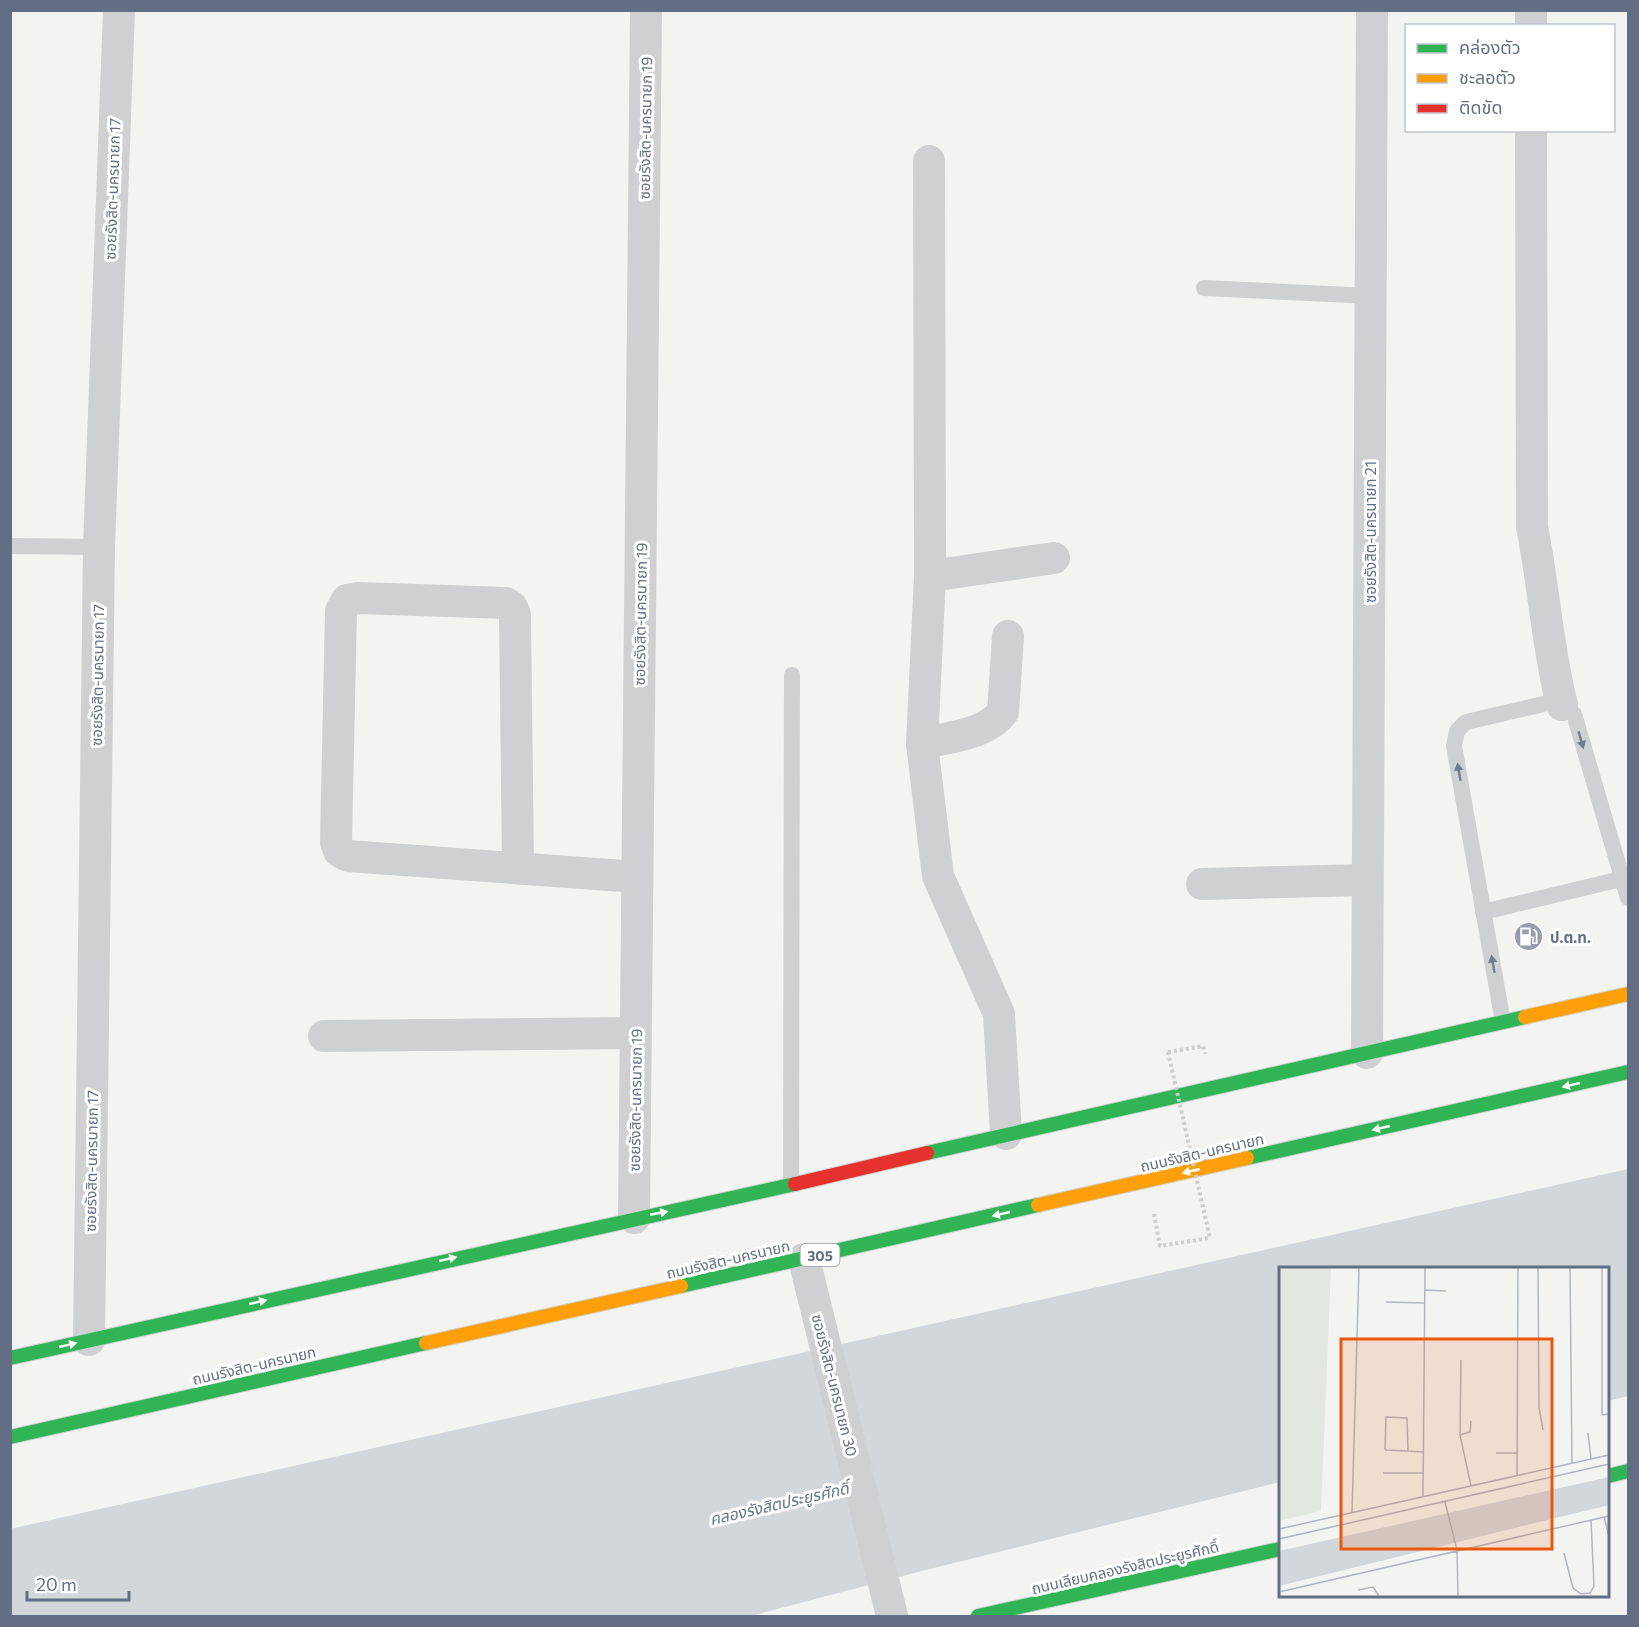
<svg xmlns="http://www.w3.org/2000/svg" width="1639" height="1627" font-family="Commissioner,'Noto Sans Thai',sans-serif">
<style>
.water{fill:#d2d7dc}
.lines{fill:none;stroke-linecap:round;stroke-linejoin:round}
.fast-casing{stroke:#d0d2d2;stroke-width:16}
.slow-casing{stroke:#d0d2d2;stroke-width:16}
.jam-casing{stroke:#d0d2d2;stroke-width:16}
.path{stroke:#cccdcd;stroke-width:4;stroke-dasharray:3 3;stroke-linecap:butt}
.lane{stroke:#cfd0d1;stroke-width:16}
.street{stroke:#cfd0d1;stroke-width:32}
.fast{stroke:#30b455;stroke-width:14}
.slow{stroke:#ff9f0a;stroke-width:14}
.jam{stroke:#e5322d;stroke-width:14}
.path-bridge{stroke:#cccdcd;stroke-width:4;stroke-dasharray:3 3;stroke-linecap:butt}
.oneway{fill:#727d90}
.oneway2{fill:#fff}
.labels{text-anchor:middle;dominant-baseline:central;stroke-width:6;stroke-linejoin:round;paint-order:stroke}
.shield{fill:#fff;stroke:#919aa9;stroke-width:1.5}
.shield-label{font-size:14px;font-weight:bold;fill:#626e84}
.street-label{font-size:15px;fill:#626e84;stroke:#fff}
.poi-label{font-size:15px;font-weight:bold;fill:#626e84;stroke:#fff;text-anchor:start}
.water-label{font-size:16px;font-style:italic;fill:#637688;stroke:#fff}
.inset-road{fill:none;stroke:#b0b6bf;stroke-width:1.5}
.view{fill:#e8590c;fill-opacity:0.15;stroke:#e8590c;stroke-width:3}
.inset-edge{fill:none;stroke:#626e84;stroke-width:3}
</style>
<rect width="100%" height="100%" fill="#f3f4f2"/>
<polygon class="water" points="1628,1169 1628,1396 1608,1401 1608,1268 1280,1268 1280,1482 926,1570 751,1616 11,1616 10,1529"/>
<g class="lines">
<defs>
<g id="fast">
<polyline points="927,1153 1525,1017"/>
<polyline points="1247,1158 1628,1072"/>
<polyline points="681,1286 1038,1205"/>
<polyline points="10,1358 795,1184"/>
<polyline points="10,1437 426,1343"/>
<polyline points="1608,1476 1628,1471"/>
<polyline points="978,1616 1280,1549"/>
</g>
<g id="slow">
<polyline points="1525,1017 1628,994"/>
<polyline points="1038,1205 1247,1158"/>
<polyline points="426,1343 681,1286"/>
</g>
<polyline id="jam" points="795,1184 927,1153"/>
</defs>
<use href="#fast" class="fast-casing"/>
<use href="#slow" class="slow-casing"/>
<use href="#jam" class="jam-casing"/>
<g class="path">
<polyline points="1168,1052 1203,1046 1205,1054"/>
<polyline points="1154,1214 1160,1246 1210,1238"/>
</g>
<g class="lane">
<polyline points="1204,288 1372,296"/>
<polyline points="10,546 99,547"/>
<polyline points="1483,912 1621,879"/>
<polyline points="1503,1022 1454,746 1457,731 1466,722 1548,703 1562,705 1574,714 1628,898"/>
<polyline points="791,1183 792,675"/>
</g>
<g class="street">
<polyline points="1531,10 1531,26"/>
<path d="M1531 130 1532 527C1544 586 1547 646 1562 705"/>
<polyline points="929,161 930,576 922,744 938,876 999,1014 1006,1134"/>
<polyline points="930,576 1054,558"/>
<path d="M922 744C948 737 986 735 1003 712L1008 636"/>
<polyline points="518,868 515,615 512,607 506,603 358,598 347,600 341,611 336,842 339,851 348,856 637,877"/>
<polyline points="1202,884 1367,880"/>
<polyline points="324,1036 635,1033"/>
<polyline points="1367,1053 1372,10"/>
<polyline points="634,1218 646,10"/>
<polyline points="804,1259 892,1616"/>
<polyline points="89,1340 99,547 119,10"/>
</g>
<use href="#fast" class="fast"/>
<use href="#slow" class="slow"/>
<use href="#jam" class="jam"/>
<polyline class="path-bridge" points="1168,1052 1210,1238"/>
</g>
<defs><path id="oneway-solid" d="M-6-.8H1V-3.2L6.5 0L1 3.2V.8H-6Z" transform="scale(1.5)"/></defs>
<g class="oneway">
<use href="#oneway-solid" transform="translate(1581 740) rotate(74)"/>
<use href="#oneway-solid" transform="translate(1459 772) rotate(-100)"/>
<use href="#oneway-solid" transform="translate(1493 964) rotate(-100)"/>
</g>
<g class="oneway2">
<use href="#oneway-solid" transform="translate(1571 1085) rotate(167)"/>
<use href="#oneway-solid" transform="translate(1381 1128) rotate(167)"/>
<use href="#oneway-solid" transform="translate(1191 1171) rotate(167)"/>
<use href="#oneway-solid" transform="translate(659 1213) rotate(-11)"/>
<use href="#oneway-solid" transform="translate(1001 1214) rotate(167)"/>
<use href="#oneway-solid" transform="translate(448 1259) rotate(-13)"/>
<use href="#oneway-solid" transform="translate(258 1302) rotate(-13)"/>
<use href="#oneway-solid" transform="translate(68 1345) rotate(-13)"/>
</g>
<defs>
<symbol id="fuel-disc" viewBox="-11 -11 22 22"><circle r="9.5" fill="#959daa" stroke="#fff"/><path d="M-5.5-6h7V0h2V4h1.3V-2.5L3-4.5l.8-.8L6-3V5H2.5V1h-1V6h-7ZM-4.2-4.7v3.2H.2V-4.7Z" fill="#fff"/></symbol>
</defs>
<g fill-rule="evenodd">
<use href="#fuel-disc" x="1512" y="920" width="33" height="33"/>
</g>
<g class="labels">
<rect class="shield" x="800.5" y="1244" width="39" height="22" rx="4.5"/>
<g class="shield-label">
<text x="820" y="1255">305</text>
</g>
<g class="street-label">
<text transform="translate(645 128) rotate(-89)">ซอยรังสิต-นครนายก 19</text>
<text transform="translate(112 189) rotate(-88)">ซอยรังสิต-นครนายก 17</text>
<text transform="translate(1370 532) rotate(-90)">ซอยรังสิต-นครนายก 21</text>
<text transform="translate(640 614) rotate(-89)">ซอยรังสิต-นครนายก 19</text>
<text transform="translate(97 675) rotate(-89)">ซอยรังสิต-นครนายก 17</text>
<text transform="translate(635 1100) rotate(-89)">ซอยรังสิต-นครนายก 19</text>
<text transform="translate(1202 1152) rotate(-13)">ถนนรังสิต-นครนายก</text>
<text transform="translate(91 1161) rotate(-89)">ซอยรังสิต-นครนายก 17</text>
<text transform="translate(728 1259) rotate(-13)">ถนนรังสิต-นครนายก</text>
<text transform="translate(254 1365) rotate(-13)">ถนนรังสิต-นครนายก</text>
<text transform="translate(835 1385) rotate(76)">ซอยรังสิต-นครนายก 30</text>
<text transform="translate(1125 1567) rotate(-13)">ถนนเลียบคลองรังสิตประยูรศักดิ์</text>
</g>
<g class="poi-label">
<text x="1550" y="937">ป.ต.ท.</text>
</g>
<g class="water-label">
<text transform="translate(779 1503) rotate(-13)">คลองรังสิตประยูรศักดิ์</text>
</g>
</g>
<g transform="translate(1279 1267)">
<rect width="330" height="330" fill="#f3f4f2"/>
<path d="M0 1H52L42 244 0 254Z" fill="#e2e7e0"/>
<path d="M330 210V238L0 319V284Z" fill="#d2d7dc"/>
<path class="inset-road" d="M259 1 260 140 264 163M291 1 293 196M323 1V148L330 147M146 23 167 24M107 35 146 36M182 93 181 168 192 219M309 166 312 192M181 168 191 165 192 154M129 184 128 151 107 150 106 182 107 183 129 184 144 185M217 186H238M104 206H144M238 208 239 1M144 229 146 1M166 235 178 283 179 329M73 245 80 1M325 250 330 269M0 262 330 188M0 272 330 197M285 286 294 321 302 327 311 326 315 319 312 253M79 323 94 320 100 329M0 325 330 249"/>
<path class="view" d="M62 72H273V282H62Z"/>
<rect width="330" height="330" class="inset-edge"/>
</g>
<rect width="1639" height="1627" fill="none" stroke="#626e84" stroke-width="24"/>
<rect x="1405" y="24" width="210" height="108" fill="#ffffff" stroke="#c0c5ce" stroke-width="1.5"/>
<rect x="1417" y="44" width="30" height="9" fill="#30b455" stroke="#c0c5ce" stroke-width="1.5"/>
<text x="1459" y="54" font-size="18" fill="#626e84">คล่องตัว</text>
<rect x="1417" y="74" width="30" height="9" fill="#ff9f0a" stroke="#c0c5ce" stroke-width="1.5"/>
<text x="1459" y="84" font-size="18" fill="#626e84">ชะลอตัว</text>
<rect x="1417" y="104" width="30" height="9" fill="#e5322d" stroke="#c0c5ce" stroke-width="1.5"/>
<text x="1459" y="114" font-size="18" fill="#626e84">ติดขัด</text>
<path d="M27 1591v9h102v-9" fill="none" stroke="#626e84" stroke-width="3"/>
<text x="36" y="1591" font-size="18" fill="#626e84" stroke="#ffffff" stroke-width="4.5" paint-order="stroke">20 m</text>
</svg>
